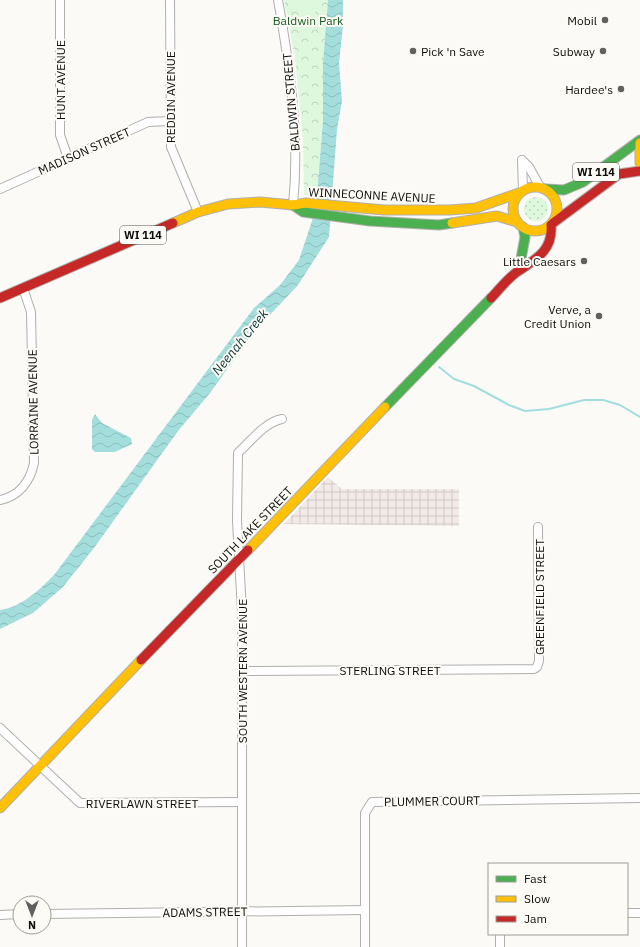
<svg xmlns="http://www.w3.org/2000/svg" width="640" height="947" font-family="'IBM Plex Sans',sans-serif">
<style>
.industrial{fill:url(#industrial-grid)}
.park{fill:url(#park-crowns)}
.garden{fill:url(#garden-dots)}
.pitch{fill:#def8dd}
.water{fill:url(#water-waves)}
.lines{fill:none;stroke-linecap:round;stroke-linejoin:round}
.stream{stroke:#a3dedd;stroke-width:2}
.street-casing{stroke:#b0afac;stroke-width:10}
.fast-casing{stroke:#b0afac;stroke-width:11}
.slow-casing{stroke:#b0afac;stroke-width:11}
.jam-casing{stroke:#b0afac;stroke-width:11}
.street{stroke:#fefefe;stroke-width:8}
.fast{stroke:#4caf50;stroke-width:9}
.slow{stroke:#ffc107;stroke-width:9}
.jam{stroke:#c62828;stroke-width:9}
.poi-dot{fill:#61605e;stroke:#fdfbf5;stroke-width:1.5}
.labels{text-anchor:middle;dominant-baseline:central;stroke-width:4;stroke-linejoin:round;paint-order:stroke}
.shield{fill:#fdfbf5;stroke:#565451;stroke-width:1}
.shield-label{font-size:11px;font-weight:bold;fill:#0e0d0b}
.park-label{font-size:12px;fill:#165a1f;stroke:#fdfbf5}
.poi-label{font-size:12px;fill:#0e0d0b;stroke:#fdfbf5;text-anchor:end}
.street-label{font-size:12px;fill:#0e0d0b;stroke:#fdfbf5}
.water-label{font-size:13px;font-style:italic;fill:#063232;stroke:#fdfbf5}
</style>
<defs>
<pattern id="industrial-grid" width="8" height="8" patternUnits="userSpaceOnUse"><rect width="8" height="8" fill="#f2eae7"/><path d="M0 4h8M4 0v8" fill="none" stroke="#cec8c5"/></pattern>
<pattern id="park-crowns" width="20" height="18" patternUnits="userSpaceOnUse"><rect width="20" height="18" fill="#def8dd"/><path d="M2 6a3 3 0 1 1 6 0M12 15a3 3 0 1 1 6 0" fill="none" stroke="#bdd3bc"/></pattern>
<pattern id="garden-dots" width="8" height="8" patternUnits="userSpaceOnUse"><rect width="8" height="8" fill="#def8dd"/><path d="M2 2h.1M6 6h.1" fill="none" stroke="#bdd3bc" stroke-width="1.8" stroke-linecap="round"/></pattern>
<pattern id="water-waves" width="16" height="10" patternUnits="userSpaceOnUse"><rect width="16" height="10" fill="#a3dedd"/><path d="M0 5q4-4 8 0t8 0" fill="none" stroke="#8bbdbc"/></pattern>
</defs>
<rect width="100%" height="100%" fill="#fbfaf7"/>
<polygon class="industrial" points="328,477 342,489 459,489 459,526 284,524"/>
<polygon class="park" points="284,0 328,0 323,63 323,121 317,195 313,196 304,195 303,138 295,58"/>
<circle class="garden" cx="536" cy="209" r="12"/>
<polygon class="pitch" points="298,0 314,0 316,20 300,22"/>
<g class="water">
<path d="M328 0H343V26L339 63 342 101 337 129 329 237 298 285 252 334 210 393 178 431 94 548 63 587 33 613 0 629V610C22 607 39 590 54 575L254 308 280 285 299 260 312 221 317 195 323 121V63Z"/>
<polygon points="95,414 102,423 131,438 132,444 115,452 95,452 92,449 92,420"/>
</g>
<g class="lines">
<polyline class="stream" points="439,367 454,379 474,386 509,405 525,411 549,409 584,400 603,400 620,405 640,417"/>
<defs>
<g id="street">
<polyline points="60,0 60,135 68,158"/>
<polyline points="170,0 171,147 198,212"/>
<path d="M278 0C290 67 300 137 293 205"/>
<polyline points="522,160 529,167 540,187"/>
<polyline points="522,160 523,190"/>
<polyline points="0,189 148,122 170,121"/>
<path d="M0 500C19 496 30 482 34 463L31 312 23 288"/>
<polyline points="242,671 534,669 537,667 539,661 538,527"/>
<polyline points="0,728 80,803 242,802"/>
<polyline points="627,913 640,913"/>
<polyline points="44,914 365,910"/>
<polyline points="0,915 20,914"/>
<path d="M242 947V611L237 521 238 453C251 441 265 422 282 419"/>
<polyline points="365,947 365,813 372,802 640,798"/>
<polyline points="500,947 500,934"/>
</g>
<g id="fast">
<polyline points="546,189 564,190 583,182 640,140"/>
<polyline points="293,205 303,212 370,221 439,225 452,223"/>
<polyline points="519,270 525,237 523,227"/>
<polyline points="385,407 491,298"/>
</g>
<g id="slow">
<polyline points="640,143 640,163"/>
<circle cx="535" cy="209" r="22"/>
<polyline points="173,223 198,212 228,204 260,202 293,205 306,203 384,210 450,210 476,208 519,193"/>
<polyline points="452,223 497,216 517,222"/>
<polyline points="248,550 385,407"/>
<polyline points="0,808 141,660"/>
</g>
<g id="jam">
<polyline points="553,223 619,174 640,171"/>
<polyline points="0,298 173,223"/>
<path d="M491 298C500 289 509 276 520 270 538 258 553 249 551 225"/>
<polyline points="141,660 248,550"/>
</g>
</defs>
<use href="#street" class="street-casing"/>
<use href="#fast" class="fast-casing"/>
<use href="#slow" class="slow-casing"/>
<use href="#jam" class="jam-casing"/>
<use href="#street" class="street"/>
<use href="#fast" class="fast"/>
<use href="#slow" class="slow"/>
<use href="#jam" class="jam"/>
</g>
<g class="poi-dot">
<circle cx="605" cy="20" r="4"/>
<circle cx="413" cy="51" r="4"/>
<circle cx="603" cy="51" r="4"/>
<circle cx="621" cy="89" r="4"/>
<circle cx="584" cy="261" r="4"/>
<circle cx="599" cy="316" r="4"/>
</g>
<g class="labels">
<g class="shield">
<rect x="573" y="163" width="46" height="18" rx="3"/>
<rect x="120" y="226" width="46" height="18" rx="3"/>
</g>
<g class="shield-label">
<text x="596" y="172">WI 114</text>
<text x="143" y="235">WI 114</text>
</g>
<g class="park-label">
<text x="308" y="20">Baldwin Park</text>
</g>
<g class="poi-label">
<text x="597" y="20">Mobil</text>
<text x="421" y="51" text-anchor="start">Pick 'n Save</text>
<text x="595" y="51">Subway</text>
<text x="613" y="89">Hardee's</text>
<text x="576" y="261">Little Caesars</text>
<text x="591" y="309">Verve, a<tspan x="591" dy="14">Credit Union</tspan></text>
</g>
<g class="street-label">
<text transform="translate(60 80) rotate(-90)">HUNT AVENUE</text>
<text transform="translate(170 97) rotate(-90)">REDDIN AVENUE</text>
<text transform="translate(291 102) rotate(-95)">BALDWIN STREET</text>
<text transform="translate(84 151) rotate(-24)">MADISON STREET</text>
<text transform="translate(372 195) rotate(3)">WINNECONNE AVENUE</text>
<text transform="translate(33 402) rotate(-91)">LORRAINE AVENUE</text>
<text transform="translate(250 530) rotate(-46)">SOUTH LAKE STREET</text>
<text transform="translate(539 597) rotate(-90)">GREENFIELD STREET</text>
<text x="390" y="670">STERLING STREET</text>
<text transform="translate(242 671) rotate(-90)">SOUTH WESTERN AVENUE</text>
<text transform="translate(432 801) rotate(-1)">PLUMMER COURT</text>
<text x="142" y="803">RIVERLAWN STREET</text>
<text transform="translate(205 912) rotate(-1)">ADAMS STREET</text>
</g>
<g class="water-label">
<text transform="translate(240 342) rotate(-51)">Neenah Creek</text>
</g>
</g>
<rect x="488" y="863" width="140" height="72" fill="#fdfbf5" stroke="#9d9c97"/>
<rect x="496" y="876" width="20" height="6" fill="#4caf50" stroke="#9d9c97"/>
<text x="524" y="883" font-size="12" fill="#0e0d0b">Fast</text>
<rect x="496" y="896" width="20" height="6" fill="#ffc107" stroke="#9d9c97"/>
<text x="524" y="903" font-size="12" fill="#0e0d0b">Slow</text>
<rect x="496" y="916" width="20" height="6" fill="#c62828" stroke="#9d9c97"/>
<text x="524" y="923" font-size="12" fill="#0e0d0b">Jam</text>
<g transform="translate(32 915) rotate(180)"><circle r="19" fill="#fdfbf5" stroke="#9d9c97"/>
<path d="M0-3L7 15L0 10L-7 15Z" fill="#61605e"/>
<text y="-6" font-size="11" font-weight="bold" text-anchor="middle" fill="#0e0d0b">N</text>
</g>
</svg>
